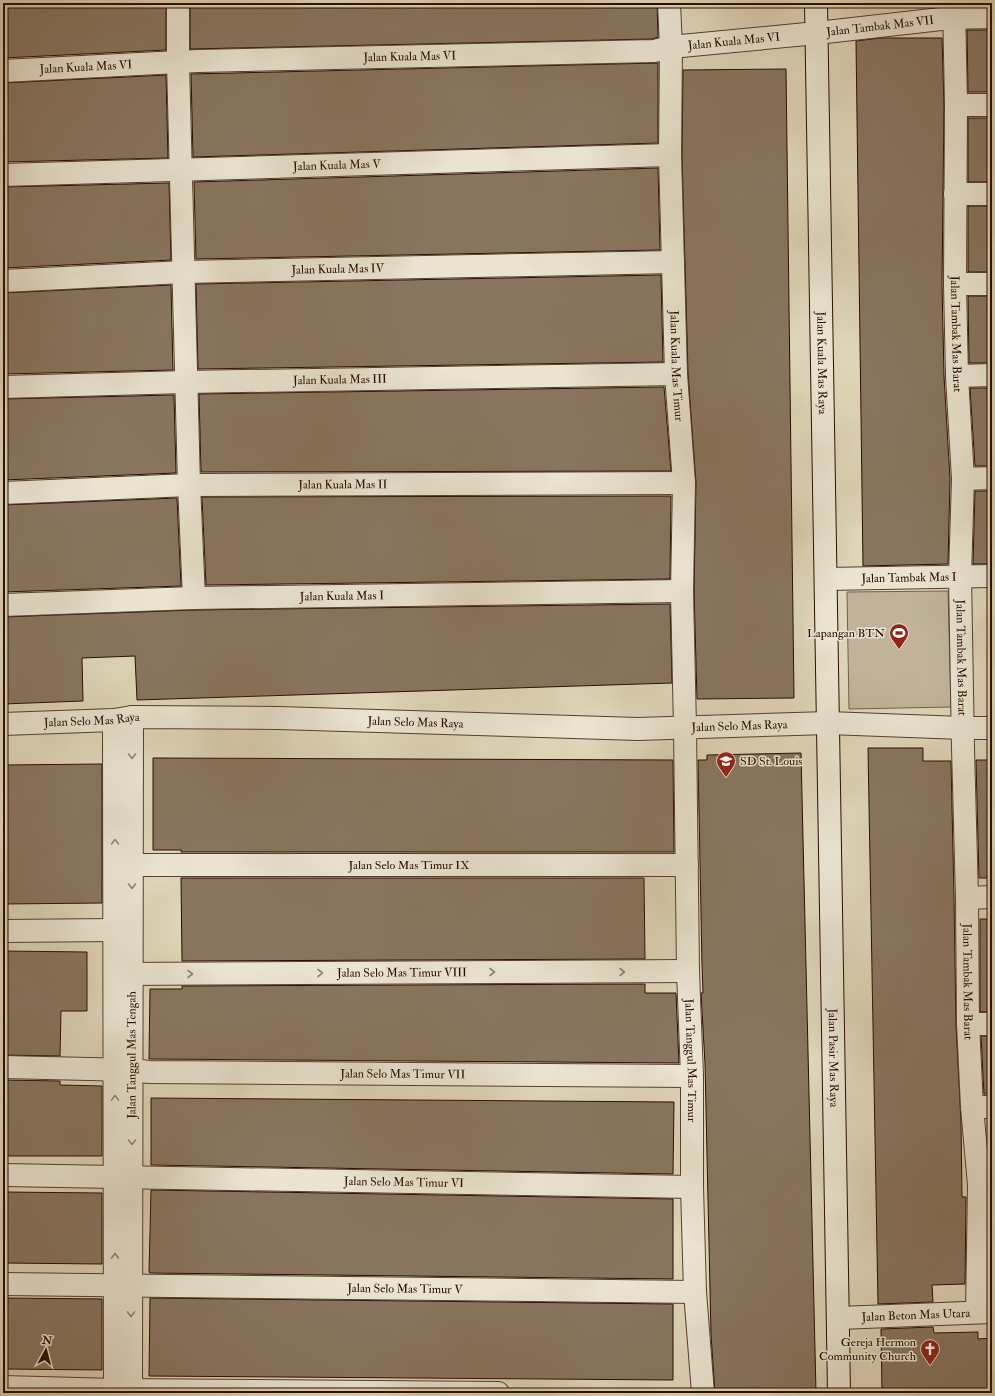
<svg xmlns="http://www.w3.org/2000/svg" width="995" height="1396" font-family="'IM FELL Double Pica',serif">
<style>
.green{fill:#c0b399;stroke:#74604c}
.building{fill:#887560;stroke:#290d00}
.lines{fill:none;stroke-linecap:round;stroke-linejoin:round}
.street-casing{stroke:#563f2e;stroke-width:24}
.secondary-casing{stroke:#290d00;stroke-width:24}
.street{stroke:#eae4d1;stroke-width:22}
.secondary{stroke:#eae4d1;stroke-width:22}
.oneway{stroke:#938373}
.labels{text-anchor:middle;dominant-baseline:central;stroke-width:3;stroke-linejoin:round;paint-order:stroke}
.street-label{font-size:12px;fill:#290d00;stroke:#eae4d1}
.poi-label{font-size:12px;fill:#290d00;stroke:#eae4d1;text-anchor:end}
</style>
<rect width="100%" height="100%" fill="#dfd5b8"/>
<filter id="stains"><feTurbulence type="fractalNoise" baseFrequency=".005" numOctaves="4"/><feColorMatrix values="0 0 0 0 .2 0 0 0 0 .09 0 0 0 0 .02 0 0 0 .5 -.17"/></filter>
<radialGradient id="worn" r=".72"><stop offset=".6" stop-color="#630" stop-opacity="0"/><stop offset="1" stop-color="#630" stop-opacity=".3"/></radialGradient>
<polygon class="green" points="948,591 951,707 849,709 847,592"/>
<g class="building">
<polygon points="3,3 166,3 166,50 3,58"/>
<polygon points="190,3 657,3 658,37 652,39 190,49"/>
<polygon points="967,30 992,30 992,92 968,92"/>
<polygon points="880,38 942,38 944,105 942,284 944,376 950,479 948,564 863,566 856,41"/>
<polygon points="658,63 658,143 193,157 191,74"/>
<polygon points="786,69 794,698 697,699 694,591 696,483 688,373 682,155 683,70"/>
<polygon points="166,75 168,158 3,162 3,83"/>
<rect x="968" y="118" width="24" height="64"/>
<polygon points="658,168 660,250 196,259 194,182"/>
<polygon points="169,183 171,260 3,268 3,187"/>
<rect x="968" y="206" width="24" height="66"/>
<polygon points="661,275 663,362 198,369 196,284"/>
<polygon points="171,285 173,370 3,374 3,293"/>
<polygon points="968,296 992,296 992,363 969,363"/>
<polygon points="664,387 671,471 201,472 199,394"/>
<polygon points="970,388 992,388 992,466 975,466"/>
<polygon points="174,395 176,473 3,480 3,399"/>
<polygon points="975,491 992,491 992,564 973,564"/>
<polygon points="671,496 670,579 206,585 202,497"/>
<polygon points="177,498 181,586 3,592 3,505"/>
<polygon points="670,604 672,683 137,700 135,656 82,658 83,701 3,704 3,617 194,610"/>
<polygon points="868,748 923,748 923,761 951,761 954,898 956,1025 961,1122 962,1197 966,1197 965,1284 932,1285 933,1302 878,1304"/>
<polygon points="801,753 816,1393 715,1393 711,1335 705,1064 701,993 703,993 702,965 698,760 707,760 707,755"/>
<polygon points="153,758 673,760 674,852 181,852 181,850 153,850"/>
<polygon points="976,760 992,760 992,878 979,878"/>
<polygon points="102,764 102,903 3,904 3,765"/>
<polygon points="181,878 644,878 645,959 182,961"/>
<rect x="980" y="919" width="12" height="93"/>
<polygon points="3,951 87,952 87,1011 61,1011 60,1056 3,1055"/>
<polygon points="645,984 645,993 676,993 679,1063 149,1059 150,989 182,989 182,986"/>
<polygon points="981,1036 992,1036 992,1094 984,1094"/>
<polygon points="3,1080 60,1081 60,1085 102,1086 102,1156 3,1156"/>
<polygon points="151,1098 674,1102 673,1174 151,1165"/>
<polygon points="151,1190 673,1199 673,1279 150,1273 149,1272"/>
<polygon points="3,1192 102,1193 102,1264 3,1263"/>
<polygon points="991,1197 992,1284 990,1284"/>
<polygon points="3,1298 102,1299 102,1370 3,1369"/>
<polygon points="150,1298 673,1304 673,1380 149,1376"/>
<polygon points="933,1327 934,1333 978,1332 978,1339 992,1338 992,1393 882,1393 881,1329"/>
</g>
<g class="lines">
<defs>
<g id="street">
<polyline points="178,3 178,63 189,485 194,598"/>
<path id="s1" d="M669 3 671 47 670 155 676 374 684 483 682 591 685 728 688 971 692 1076V1187L695 1292 703 1393"/>
<path id="s2" d="M954 3 956 105 955 284 957 376 963 479 960 576 963 748 967 898 968 1024 972 1107 979 1185 977 1312"/>
<path id="s3" d="M3 71 198 61 654 51 671 47 817 33 950 18 992 17"/>
<polyline points="956,105 992,105"/>
<path id="s4" d="M3 175 670 155"/>
<polyline points="955,194 992,194"/>
<path id="s5" d="M3 281 184 272 673 262"/>
<polyline points="955,284 992,284"/>
<polyline points="957,376 992,375"/>
<path id="s6" d="M3 387 186 382 676 374"/>
<polyline points="963,479 992,478"/>
<path id="s7" d="M3 493 189 485 684 483"/>
<path id="s8" d="M826 579 992 576"/>
<path id="s9" d="M3 605 194 598 682 591"/>
<polyline points="114,720 115,1393"/>
<path id="s10" d="M3 724 114 720 132 717 278 718 638 729 828 723 963 728H992"/>
<path id="s11" d="M132 865H687"/>
<polyline points="967,898 992,897"/>
<polyline points="3,931 115,930"/>
<path id="s12" d="M117 974 688 971"/>
<polyline points="968,1024 992,1024"/>
<path id="s13" d="M3 1067 132 1070 149 1072 692 1076"/>
<polyline points="972,1107 992,1107"/>
<path id="s14" d="M3 1175 692 1187"/>
<path id="s15" d="M3 1284 695 1292"/>
<path id="s16" d="M839 1318 991 1312"/>
<polyline points="3,1387 115,1390 498,1393"/>
<path id="s17" d="M131 1393 132 717"/>
</g>
<g id="secondary">
<path id="s18" d="M816 3 839 1393"/>
</g>
</defs>
<use href="#street" class="street-casing"/>
<use href="#secondary" class="secondary-casing"/>
<use href="#street" class="street"/>
<use href="#secondary" class="secondary"/>
</g>
<defs><path id="oneway-chevron" d="M-2-3.5L2.5 0L-2 3.5" fill="none" stroke-width="1.6" stroke-linecap="round" stroke-linejoin="round"/></defs>
<g class="oneway">
<use href="#oneway-chevron" transform="translate(132 756) rotate(90)"/>
<use href="#oneway-chevron" transform="translate(115 842) rotate(-90)"/>
<use href="#oneway-chevron" transform="translate(132 886) rotate(90)"/>
<use href="#oneway-chevron" transform="translate(492 972)"/>
<use href="#oneway-chevron" transform="translate(622 972)"/>
<use href="#oneway-chevron" transform="translate(320 973)"/>
<use href="#oneway-chevron" transform="translate(190 974)"/>
<use href="#oneway-chevron" transform="translate(115 1098) rotate(-90)"/>
<use href="#oneway-chevron" transform="translate(132 1142) rotate(90)"/>
<use href="#oneway-chevron" transform="translate(115 1256) rotate(-90)"/>
<use href="#oneway-chevron" transform="translate(131 1314) rotate(90)"/>
</g>
<defs>
<symbol id="stadium-pin" viewBox="-11 -11 22 30"><path d="M0 17L-7.5 6A9.5 9.5 0 1 1 7.5 6Z" fill="#8f2418" stroke="#eae4d1"/><path d="M0-5a6.5 5 0 1 0 0 10a6.5 5 0 1 0 0-10ZM-3.5-1.8h7v3.6h-7Z" fill="#fff"/></symbol>
<symbol id="school-pin" viewBox="-11 -11 22 30"><path d="M0 17L-7.5 6A9.5 9.5 0 1 1 7.5 6Z" fill="#8f2418" stroke="#eae4d1"/><path d="M0-5L7-2L0 1L-7-2ZM-4 1L0 2.5L4 1V4Q0 6-4 4Z" fill="#fff"/></symbol>
<symbol id="church-pin" viewBox="-11 -11 22 30"><path d="M0 17L-7.5 6A9.5 9.5 0 1 1 7.5 6Z" fill="#8f2418" stroke="#eae4d1"/><path d="M-1.2-6h2.4v3.5h3.3v2.4h-3.3V6h-2.4V-.1h-3.3v-2.4h3.3Z" fill="#fff"/></symbol>
</defs>
<g fill-rule="evenodd">
<use href="#stadium-pin" x="888" y="622" width="22" height="30"/>
<use href="#school-pin" x="715" y="750" width="22" height="30"/>
<use href="#church-pin" x="919" y="1338" width="22" height="30"/>
</g>
<g class="labels">
<g class="street-label">
<text stroke="none"><textPath href="#s3" startOffset="879">Jalan Tambak Mas VII</textPath></text>
<text stroke="none"><textPath href="#s3" startOffset="732">Jalan Kuala Mas VI</textPath></text>
<text stroke="none"><textPath href="#s3" startOffset="407">Jalan Kuala Mas VI</textPath></text>
<text stroke="none"><textPath href="#s3" startOffset="83">Jalan Kuala Mas VI</textPath></text>
<text stroke="none"><textPath href="#s4" startOffset="334">Jalan Kuala Mas V</textPath></text>
<text stroke="none"><textPath href="#s5" startOffset="335">Jalan Kuala Mas IV</textPath></text>
<text stroke="none"><textPath href="#s2" startOffset="331">Jalan Tambak Mas Barat</textPath></text>
<text stroke="none"><textPath href="#s18" startOffset="360">Jalan Kuala Mas Raya</textPath></text>
<text stroke="none"><textPath href="#s1" startOffset="363">Jalan Kuala Mas Timur</textPath></text>
<text stroke="none"><textPath href="#s6" startOffset="337">Jalan Kuala Mas III</textPath></text>
<text stroke="none"><textPath href="#s7" startOffset="340">Jalan Kuala Mas II</textPath></text>
<text stroke="none"><textPath href="#s8" startOffset="83">Jalan Tambak Mas I</textPath></text>
<text stroke="none"><textPath href="#s9" startOffset="339">Jalan Kuala Mas I</textPath></text>
<text stroke="none"><textPath href="#s2" startOffset="655">Jalan Tambak Mas Barat</textPath></text>
<text stroke="none"><textPath href="#s10" startOffset="89">Jalan Selo Mas Raya</textPath></text>
<text stroke="none"><textPath href="#s10" startOffset="413">Jalan Selo Mas Raya</textPath></text>
<text stroke="none"><textPath href="#s10" startOffset="737">Jalan Selo Mas Raya</textPath></text>
<text stroke="none"><textPath href="#s11" startOffset="277">Jalan Selo Mas Timur IX</textPath></text>
<text stroke="none"><textPath href="#s12" startOffset="285">Jalan Selo Mas Timur VIII</textPath></text>
<text stroke="none"><textPath href="#s2" startOffset="979">Jalan Tambak Mas Barat</textPath></text>
<text stroke="none"><textPath href="#s17" startOffset="338">Jalan Tanggul Mas Tengah</textPath></text>
<text stroke="none"><textPath href="#s18" startOffset="1055">Jalan Pasir Mas Raya</textPath></text>
<text stroke="none"><textPath href="#s1" startOffset="1058">Jalan Tanggul Mas Timur</textPath></text>
<text stroke="none"><textPath href="#s13" startOffset="400">Jalan Selo Mas Timur VII</textPath></text>
<text stroke="none"><textPath href="#s14" startOffset="401">Jalan Selo Mas Timur VI</textPath></text>
<text stroke="none"><textPath href="#s15" startOffset="402">Jalan Selo Mas Timur V</textPath></text>
<text stroke="none"><textPath href="#s16" startOffset="77">Jalan Beton Mas Utara</textPath></text>
</g>
<g class="poi-label">
<text x="885" y="633">Lapangan BTN</text>
<text x="740" y="761" text-anchor="start">SD St. Louis</text>
<text x="916" y="1342">Gereja Hermon<tspan x="916" dy="14">Community Church</tspan></text>
</g>
</g>
<rect width="995" height="1396" fill="none" stroke="#dfd5b8" stroke-width="16"/>
<rect x="4" y="4" width="987" height="1388" fill="none" stroke="#290d00" stroke-width="2"/>
<rect x="8" y="8" width="979" height="1380" fill="none" stroke="#290d00"/>
<g transform="translate(46 1350) rotate(7)" stroke="#eae4d1" stroke-width="3" paint-order="stroke">
<path d="M0-3L7 15L0 10L-7 15Z" fill="#290d00"/>
<text y="-6" font-size="11" font-weight="bold" text-anchor="middle" fill="#290d00">N</text>
</g>
<rect width="100%" height="100%" filter="url(#stains)"/>
<rect width="100%" height="100%" fill="url(#worn)"/>
</svg>
